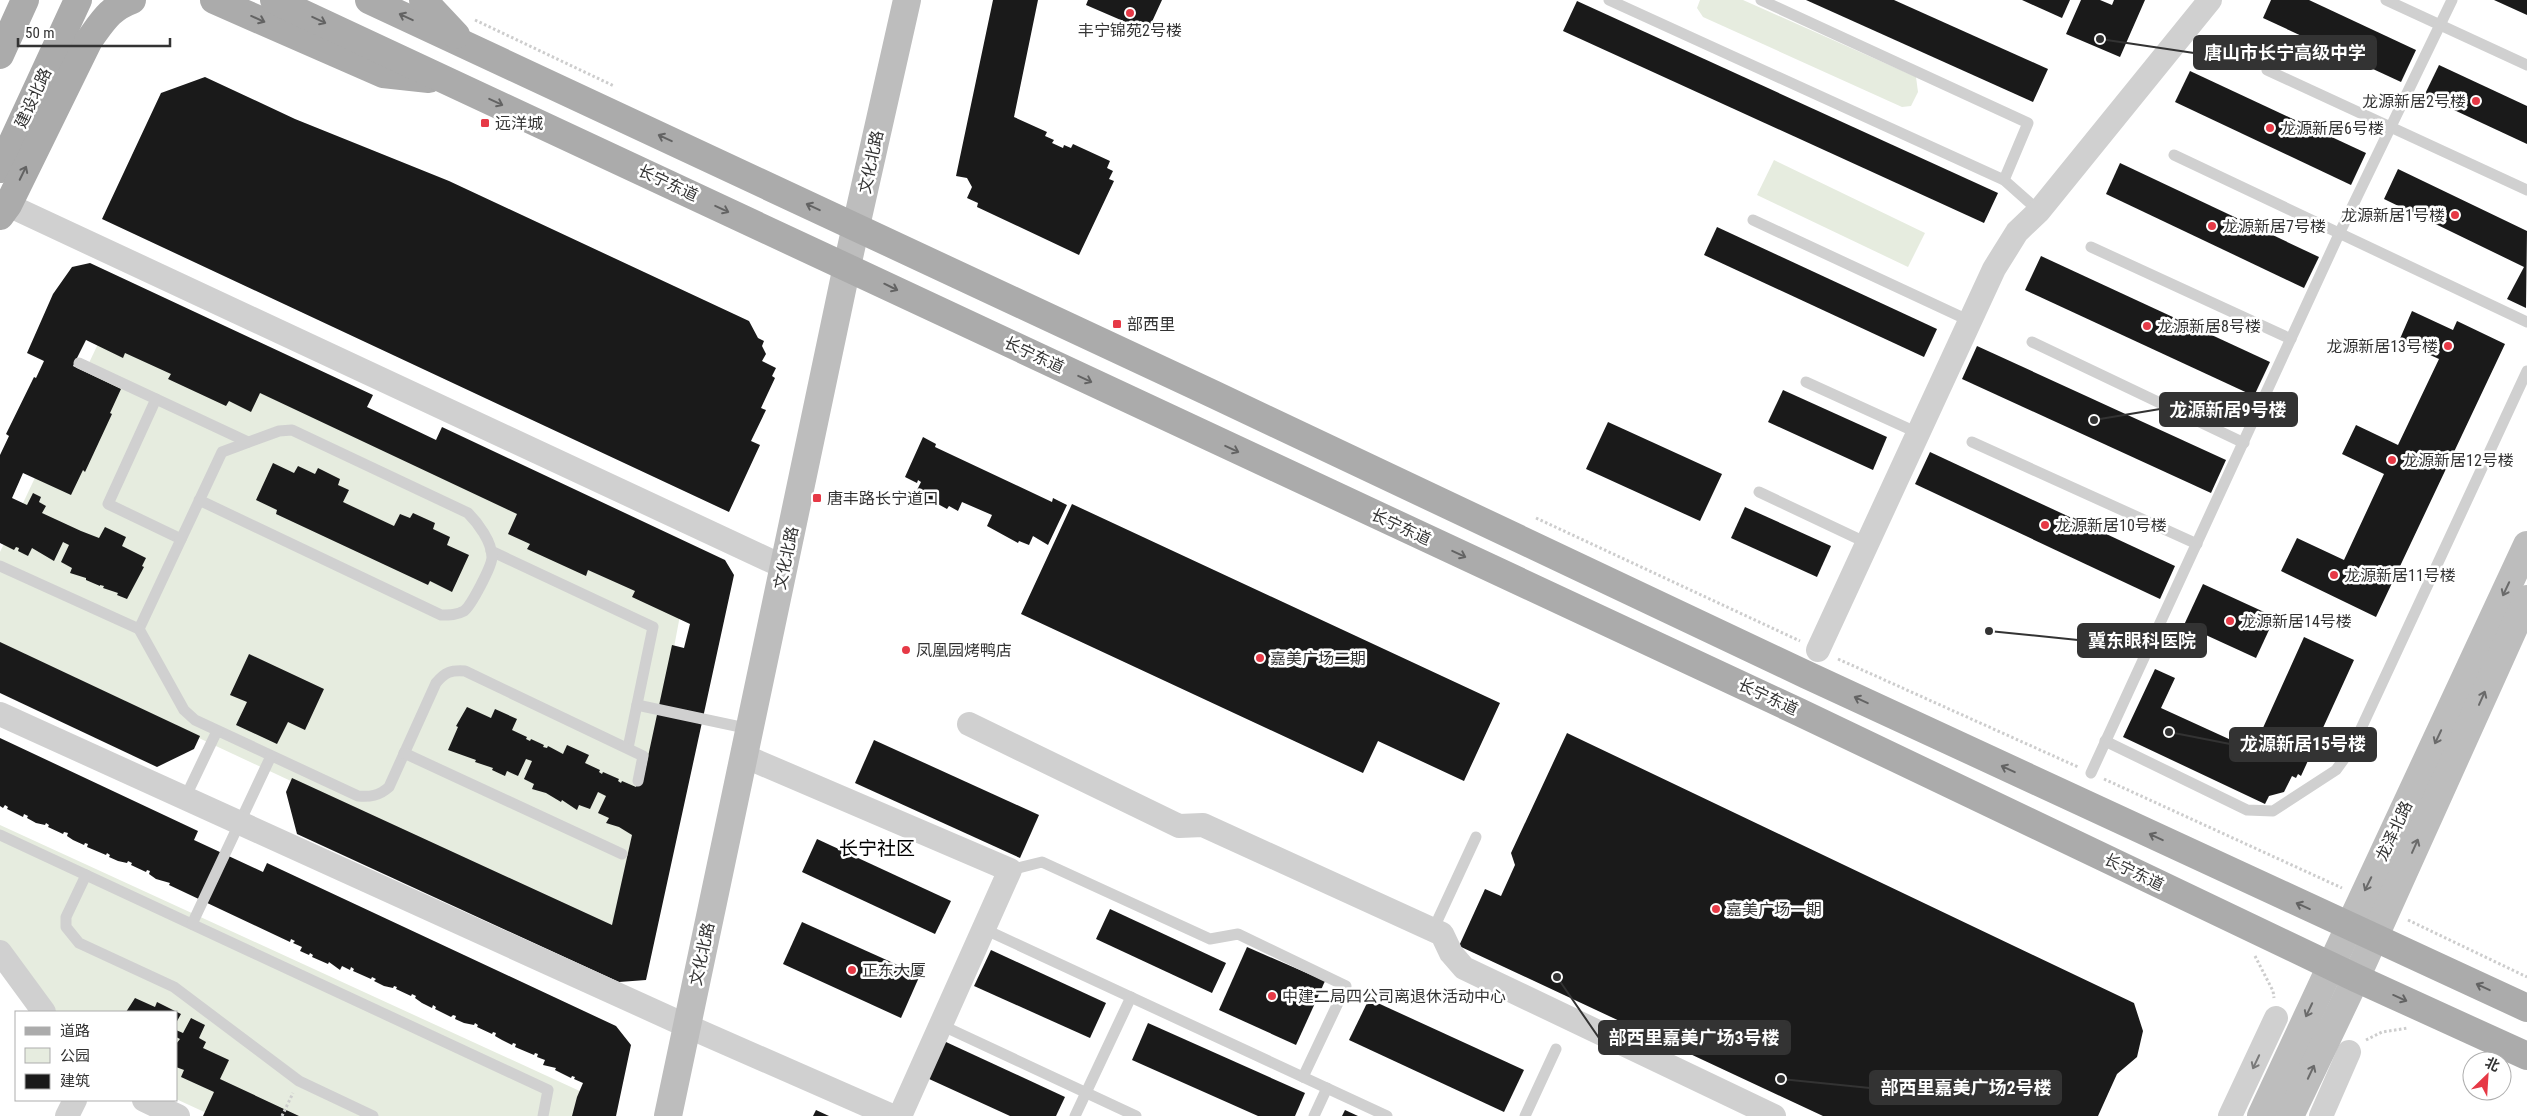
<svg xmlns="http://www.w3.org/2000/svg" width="2527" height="1116" font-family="'Roboto Condensed','Noto Sans SC',sans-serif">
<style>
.green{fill:#e6ecdf}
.building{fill:#1a1a1a}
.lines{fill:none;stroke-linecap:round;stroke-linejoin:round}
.path{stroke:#cdcdcd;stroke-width:3;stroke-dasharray:2.5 2.5;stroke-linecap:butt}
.lane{stroke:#d0d0d0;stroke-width:11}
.street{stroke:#d0d0d0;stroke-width:24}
.secondary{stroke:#bdbdbd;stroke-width:28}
.primary{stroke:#ababab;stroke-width:28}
.oneway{stroke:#636363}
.oneway2{stroke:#6a6a6a}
.oneway3{stroke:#7a7a7a}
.poi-dot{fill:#e63946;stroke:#fff;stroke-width:2}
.labels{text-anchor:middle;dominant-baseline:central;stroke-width:5;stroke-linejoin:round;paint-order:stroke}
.poi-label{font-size:16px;fill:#333;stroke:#fff;text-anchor:start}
.street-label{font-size:16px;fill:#333;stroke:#fff}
.quarter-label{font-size:19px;fill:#000;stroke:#fff}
.leader{fill:none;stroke:#333;stroke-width:2}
.callout-dot{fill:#333;stroke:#fff;stroke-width:2}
.callout{fill:#333;stroke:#333;stroke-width:2}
.callout-label{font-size:18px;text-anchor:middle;font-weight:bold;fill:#fff}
</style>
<rect width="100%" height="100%" fill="#fff"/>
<g class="green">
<polygon points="1700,0 1743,0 1916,77 1918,92 1911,106 1902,107 1703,17 1697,8"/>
<polygon points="1774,160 1925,233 1908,267 1757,195"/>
<polygon points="121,295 690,562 620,935 0,645 0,552"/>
<polygon points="0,825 584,1093 578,1116 213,1116 176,1099 176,1012 49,1012 0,944"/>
</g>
<g class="building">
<polygon points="993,0 1038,0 1014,117 1047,132 1045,136 1054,140 1052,143 1063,148 1064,145 1071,148 1073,144 1110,161 1107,168 1113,171 1109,179 1114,181 1079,255 977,207 978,203 967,198 972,187 967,178 956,176"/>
<polygon points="1088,0 1162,0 1150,26 1140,21 1137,27 1086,5"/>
<polygon points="1806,0 1894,0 2048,69 2033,102"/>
<polygon points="2022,0 2070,0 2062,18"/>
<polygon points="2081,0 2100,0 2112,5 2114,0 2145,0 2120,57 2066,34"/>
<polygon points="2271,0 2309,0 2416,50 2401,82 2263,18"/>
<polygon points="2494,0 2527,0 2527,15"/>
<polygon points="1577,1 1998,193 1984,223 1563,31"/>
<polygon points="2439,65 2527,106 2527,144 2424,96"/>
<polygon points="2190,71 2366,153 2351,185 2175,102"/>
<polygon points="205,77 295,119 449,181 749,321 758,338 764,341 762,346 766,354 762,361 776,368 772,376 775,378 761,408 766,410 751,441 760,445 729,512 102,219 161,93"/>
<polygon points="2120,163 2319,257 2304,288 2106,194"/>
<polygon points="2398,169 2527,231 2526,308 2507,299 2524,267 2384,199"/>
<polygon points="1717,227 1937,329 1924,357 1704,255"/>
<polygon points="2041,256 2270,362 2254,396 2025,290"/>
<polygon points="90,263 373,395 367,407 436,440 442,427 725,560 734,575 646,980 619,982 297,834 286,792 292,778 612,925 632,835 619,827 606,823 609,818 598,813 606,796 598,792 590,809 579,805 577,810 562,800 561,802 546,793 532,789 534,784 524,779 532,761 526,759 518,776 507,771 505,776 492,770 493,768 475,762 476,760 448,750 458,727 456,726 467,707 491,718 495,709 517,719 512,730 527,737 526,739 530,741 531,739 544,745 543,747 547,748 548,746 563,754 567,745 589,755 585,763 600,770 599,772 602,774 603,772 619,779 618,781 621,783 622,781 636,787 640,779 643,780 672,645 684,648 690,624 632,597 635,591 588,570 586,576 527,549 530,544 508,534 517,514 260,393 251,412 229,401 226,406 168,379 171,374 125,353 123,358 86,340 73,366 121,389 110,413 112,414 85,472 83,470 71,495 23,473 12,498 27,505 33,493 41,497 39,502 46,506 42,513 81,531 99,538 105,527 126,537 122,546 146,558 142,566 144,567 127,599 117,595 118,593 103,588 104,586 100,585 100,586 86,580 86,578 70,573 72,568 61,562 69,545 63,542 54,561 32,548 28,556 18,551 19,548 16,547 14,550 0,543 0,455 9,436 6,434 34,377 36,378 44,361 27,353 53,294 72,267"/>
<polygon points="2412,311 2453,330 2457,321 2505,344 2376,617 2281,571 2297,538 2344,560 2384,474 2342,454 2356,425 2398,445 2439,359 2399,341"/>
<polygon points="1977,346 2226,460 2211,493 1962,379"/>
<polygon points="1783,390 1887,437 1873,470 1768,422"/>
<polygon points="1608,422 1722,474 1700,521 1586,469"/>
<polygon points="923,437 936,444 935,447 1052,502 1053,498 1067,505 1048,545 1033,536 1029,545 1019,541 1018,543 987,526 992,515 962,502 958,511 949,506 947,509 916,492 921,482 918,480 917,483 905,477"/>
<polygon points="1930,452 2175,566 2160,599 1915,484"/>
<polygon points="273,463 294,473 298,466 315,474 318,468 340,479 338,485 349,490 343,502 394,526 400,514 410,518 413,513 435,523 433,529 450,537 447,545 469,555 452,592 430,581 428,585 276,514 277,510 256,500"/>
<polygon points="1072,504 1500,703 1464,781 1378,741 1363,773 1021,614"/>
<polygon points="1745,507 1831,546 1817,577 1731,538"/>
<polygon points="2203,584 2275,617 2256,658 2184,625"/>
<polygon points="2304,637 2354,660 2301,776 2298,774 2296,778 2292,776 2284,792 2269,796 2265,804 2123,737 2155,669 2175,678 2161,708 2253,750"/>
<polygon points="0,642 200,736 194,749 157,767 0,693"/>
<polygon points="249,654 324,689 305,730 288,722 277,744 236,725 247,702 230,695"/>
<polygon points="1567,733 2134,1003 2143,1031 2137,1057 2117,1074 2098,1116 1823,1116 1459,946 1485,889 1501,896 1515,865 1511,853"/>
<polygon points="0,738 198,831 194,840 263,872 267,863 616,1026 631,1045 616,1116 572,1116 577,1097 583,1083 574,1079 575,1077 572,1076 571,1078 555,1070 556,1068 543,1065 545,1060 537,1057 538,1054 535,1053 534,1055 515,1047 516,1044 513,1043 512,1045 502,1040 495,1036 496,1033 493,1032 492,1034 477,1027 478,1025 475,1023 474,1025 464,1023 455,1019 456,1016 453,1015 451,1017 435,1009 436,1007 433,1005 432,1008 422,1003 415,998 416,996 412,994 411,996 396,989 397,987 394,986 393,988 384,986 374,981 376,979 372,977 371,979 353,971 354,969 351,967 350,970 342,966 340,970 329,962 328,964 312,957 313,955 310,953 309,955 300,951 302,947 293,943 295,941 291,939 290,942 169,885 170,883 156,879 149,874 150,871 147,870 146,872 131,865 132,863 128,861 127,863 118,861 109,857 110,855 107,853 106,855 87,847 88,844 85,843 84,845 73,840 67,836 68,833 64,832 63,834 48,827 49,825 46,823 45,825 36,823 27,818 28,816 24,814 23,817 7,809 8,807 5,805 3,808 0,806"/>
<polygon points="874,740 1039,815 1020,858 855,783"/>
<polygon points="817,839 951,901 935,934 802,872"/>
<polygon points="1110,909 1226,963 1212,993 1096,939"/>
<polygon points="802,922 920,975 901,1018 783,964"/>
<polygon points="1247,947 1325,981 1296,1045 1219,1010"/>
<polygon points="991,950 1106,1003 1090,1038 974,986"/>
<polygon points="135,998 155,1007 157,1002 181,1014 176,1023 176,1012 126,1012"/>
<polygon points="1369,999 1524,1070 1504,1112 1349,1040"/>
<polygon points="191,1018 205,1025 199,1038 206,1042 203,1048 229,1060 220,1079 299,1116 203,1116 214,1092 181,1077 184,1070 176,1067 176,1044 180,1039 176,1037 176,1030 183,1033"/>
<polygon points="1148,1023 1305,1093 1295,1116 1258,1116 1132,1060"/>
<polygon points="933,1036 1065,1097 1056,1116 1010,1116 916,1073"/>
<polygon points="816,1110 829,1116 813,1116"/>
<polygon points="1345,1110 1358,1116 1342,1116"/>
</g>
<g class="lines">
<g class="path">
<polyline points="475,20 614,86"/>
<polyline points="1536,518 1800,641"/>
<polyline points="1838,659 2078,767"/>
<polyline points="2104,779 2342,888"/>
<polyline points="2408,920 2527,977"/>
<polyline points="2255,956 2273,991 2274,998"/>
<polyline points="2366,1040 2382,1032 2408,1028"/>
<polyline points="282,1116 293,1093"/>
</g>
<g class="lane">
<polyline points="1609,0 2004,180 2039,211"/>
<polyline points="1761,0 2028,123 2004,180"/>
<polyline points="2386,0 2527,65"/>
<polyline points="2267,70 2527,190"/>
<polyline points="2174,155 2527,322"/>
<polyline points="1753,220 1970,321"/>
<polyline points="2091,247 2291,339"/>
<polyline points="2032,342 2244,443"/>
<polyline points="79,363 248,442"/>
<polyline points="1806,382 1918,433"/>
<polyline points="156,399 108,504 181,539"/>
<polyline points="1972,442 2197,544"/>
<polyline points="1759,492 1867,543"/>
<polyline points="491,551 653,627 628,748"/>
<path d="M0 566 139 629C167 570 194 511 222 452L279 431 292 430 468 513C478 523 492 542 492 557 492 566 471 606 464 611 457 615 450 615 441 615L199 500"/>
<path d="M139 629 184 710 195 720 358 796C370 797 379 796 389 787L436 683C445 672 451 670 465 671L643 756 638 781"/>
<polyline points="637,705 750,729"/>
<polyline points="2105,741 2247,810 2273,811 2336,770 2352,748 2527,371"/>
<polyline points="404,753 622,854"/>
<polyline points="2091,773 2340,232 2452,0"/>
<polyline points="185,798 217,731"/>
<polyline points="0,835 548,1090 543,1116"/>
<polyline points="1010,870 1042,862 1210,939 1238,934 1346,986 1303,1077"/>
<polyline points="86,875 66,917 66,927 79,943 174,987 299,1081 373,1116"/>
<polyline points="192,924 271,756"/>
<polyline points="984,929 1387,1116"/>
<polyline points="1433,930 1476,837"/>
<polyline points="941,1025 1136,1116"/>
<polyline points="1075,1116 1131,997"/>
<polyline points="1314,1116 1327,1088"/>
<polyline points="1525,1116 1556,1049"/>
</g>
<g class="street">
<polyline points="8,205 784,567"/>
<polyline points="1818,650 1994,269 2017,232 2039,211 2210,0"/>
<polyline points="0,714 687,1026 892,1116"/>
<polyline points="969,724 1179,826 1203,825 1442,934 1451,953 1464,968 1774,1116"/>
<polyline points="744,756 1010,870 900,1116"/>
<polyline points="0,952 44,1012"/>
<polyline points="144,1100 178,1116"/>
<polyline points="67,1116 75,1100"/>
<polyline points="2230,1116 2276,1018"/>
<polyline points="2321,1116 2349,1052"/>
</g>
<g class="secondary">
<polyline points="668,1116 847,266 907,0"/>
<polyline points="2261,1116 2527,545"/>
<polyline points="2290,1116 2356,978 2527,599"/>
</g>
<g class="primary">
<polyline points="214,0 383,74 429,79"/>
<polyline points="274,0 1799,712 2356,978 2527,1056"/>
<polyline points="369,0 1213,394 1807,675 2527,1008"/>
<polyline points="423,0 456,35"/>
<polyline points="0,55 25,0"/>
<polyline points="0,169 78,0"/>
<path d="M0 216 8 205 89 40C103 21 110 8 132 0"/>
</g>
</g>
<defs><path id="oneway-shaft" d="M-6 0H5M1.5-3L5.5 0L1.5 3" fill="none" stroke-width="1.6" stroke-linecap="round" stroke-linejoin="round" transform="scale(1.25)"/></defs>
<g class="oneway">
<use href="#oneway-shaft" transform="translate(406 17) rotate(-155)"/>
<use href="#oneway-shaft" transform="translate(258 19) rotate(24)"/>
<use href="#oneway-shaft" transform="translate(319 20) rotate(25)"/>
<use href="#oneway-shaft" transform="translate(496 102) rotate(25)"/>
<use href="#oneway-shaft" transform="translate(665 138) rotate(-155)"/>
<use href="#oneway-shaft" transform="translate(23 173) rotate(-64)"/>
<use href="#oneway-shaft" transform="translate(813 207) rotate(-155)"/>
<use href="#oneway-shaft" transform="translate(722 209) rotate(25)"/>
<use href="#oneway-shaft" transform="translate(891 287) rotate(26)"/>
<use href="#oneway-shaft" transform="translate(1085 379) rotate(25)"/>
<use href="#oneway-shaft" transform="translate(1232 449) rotate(25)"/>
<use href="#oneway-shaft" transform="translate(1459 554) rotate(25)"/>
<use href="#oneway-shaft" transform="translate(1861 700) rotate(-155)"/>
<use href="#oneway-shaft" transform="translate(2008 769) rotate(-155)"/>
<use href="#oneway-shaft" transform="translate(2156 837) rotate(-155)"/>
<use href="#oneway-shaft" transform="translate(2303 906) rotate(-156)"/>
<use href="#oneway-shaft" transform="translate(2483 987) rotate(-155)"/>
<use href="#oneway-shaft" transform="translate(2400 998) rotate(24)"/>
</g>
<g class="oneway2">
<use href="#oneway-shaft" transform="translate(2506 589) rotate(115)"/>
<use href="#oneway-shaft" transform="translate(2482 698) rotate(-66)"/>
<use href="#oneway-shaft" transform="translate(2438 737) rotate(115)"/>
<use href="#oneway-shaft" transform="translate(2415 846) rotate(-66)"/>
<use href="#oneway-shaft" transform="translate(2368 884) rotate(116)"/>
<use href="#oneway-shaft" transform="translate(2309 1010) rotate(115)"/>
<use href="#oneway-shaft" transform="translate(2311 1072) rotate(-65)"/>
</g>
<use class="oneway3" href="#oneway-shaft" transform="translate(2256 1062) rotate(115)"/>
<g class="poi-dot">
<circle cx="1130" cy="13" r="5"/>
<circle cx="2476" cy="101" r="5"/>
<rect x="480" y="118" width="10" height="10" rx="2.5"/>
<circle cx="2270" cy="128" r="5"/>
<circle cx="2455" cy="215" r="5"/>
<circle cx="2212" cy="226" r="5"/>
<rect x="1112" y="319" width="10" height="10" rx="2.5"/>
<circle cx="2147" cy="326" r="5"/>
<circle cx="2448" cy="346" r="5"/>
<circle cx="2392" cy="460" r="5"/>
<rect x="812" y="493" width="10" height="10" rx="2.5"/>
<circle cx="2045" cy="525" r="5"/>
<circle cx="2334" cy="575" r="5"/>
<circle cx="2230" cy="621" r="5"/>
<circle cx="906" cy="650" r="5"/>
<circle cx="1260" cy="658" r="5"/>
<circle cx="1716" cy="909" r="5"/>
<circle cx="852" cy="970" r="5"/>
<circle cx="1272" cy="996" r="5"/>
</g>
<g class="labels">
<g class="poi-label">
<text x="1130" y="30" text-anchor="middle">丰宁锦苑2号楼</text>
<text x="2466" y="101" text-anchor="end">龙源新居2号楼</text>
<text x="495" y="123">远洋城</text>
<text x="2280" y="128">龙源新居6号楼</text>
<text x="2445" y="215" text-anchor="end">龙源新居1号楼</text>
<text x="2222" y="226">龙源新居7号楼</text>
<text x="1127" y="324">部西里</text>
<text x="2157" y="326">龙源新居8号楼</text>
<text x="2438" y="346" text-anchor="end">龙源新居13号楼</text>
<text x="2402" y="460">龙源新居12号楼</text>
<text x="827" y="498">唐丰路长宁道口</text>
<text x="2055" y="525">龙源新居10号楼</text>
<text x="2344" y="575">龙源新居11号楼</text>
<text x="2240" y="621">龙源新居14号楼</text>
<text x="916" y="650">凤凰园烤鸭店</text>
<text x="1270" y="658">嘉美广场二期</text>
<text x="1726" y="909">嘉美广场一期</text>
<text x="862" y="970">正东大厦</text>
<text x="1282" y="996">中建二局四公司离退休活动中心</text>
</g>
<g class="street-label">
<text transform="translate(33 98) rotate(-65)">建设北路</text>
<text transform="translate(871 162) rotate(-78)">文化北路</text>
<text transform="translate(668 183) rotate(25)">长宁东道</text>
<text transform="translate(1034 355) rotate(25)">长宁东道</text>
<text transform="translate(1401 527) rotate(25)">长宁东道</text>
<text transform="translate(786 558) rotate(-78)">文化北路</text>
<text transform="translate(1768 697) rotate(25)">长宁东道</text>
<text transform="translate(2394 831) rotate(-65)">龙泽北路</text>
<text transform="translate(2134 872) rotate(26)">长宁东道</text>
<text transform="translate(702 954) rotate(-78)">文化北路</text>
</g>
<g class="quarter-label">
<text x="877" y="848">长宁社区</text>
</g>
</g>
<path class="leader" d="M2100 39L2194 53M2094 420L2160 409M1989 631L2078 640M2169 732L2230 744M1557 977L1599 1038M1781 1079L1870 1088"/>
<g class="callout-dot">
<circle cx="2100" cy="39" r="5"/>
<circle cx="2094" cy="420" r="5"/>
<circle cx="1989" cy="631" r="5"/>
<circle cx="2169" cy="732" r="5"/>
<circle cx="1557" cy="977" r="5"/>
<circle cx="1781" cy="1079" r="5"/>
</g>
<g class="callout">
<rect x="2194" y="36" width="182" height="33" rx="5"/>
<rect x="2160" y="393" width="137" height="33" rx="5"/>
<rect x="2078" y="624" width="128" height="33" rx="5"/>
<rect x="2230" y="728" width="146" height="33" rx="5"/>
<rect x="1599" y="1021" width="191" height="33" rx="5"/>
<rect x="1870" y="1071" width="191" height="33" rx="5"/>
</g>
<g class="callout-label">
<text x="2285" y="59">唐山市长宁高级中学</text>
<text x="2228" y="416">龙源新居9号楼</text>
<text x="2142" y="647">冀东眼科医院</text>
<text x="2303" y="750">龙源新居15号楼</text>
<text x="1694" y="1044">部西里嘉美广场3号楼</text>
<text x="1966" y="1094">部西里嘉美广场2号楼</text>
</g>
<rect x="15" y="1011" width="162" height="90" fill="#ffffff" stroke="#adadad"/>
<rect x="25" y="1027" width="25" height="8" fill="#ababab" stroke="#adadad"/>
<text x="60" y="1036" font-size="15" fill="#333333">道路</text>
<rect x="25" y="1048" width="25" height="15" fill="#e6ecdf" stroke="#adadad"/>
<text x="60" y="1061" font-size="15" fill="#333333">公园</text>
<rect x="25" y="1074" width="25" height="15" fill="#1a1a1a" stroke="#adadad"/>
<text x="60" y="1086" font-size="15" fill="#333333">建筑</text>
<g transform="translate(2487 1076) rotate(25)"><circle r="24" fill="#ffffff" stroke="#adadad"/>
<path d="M0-4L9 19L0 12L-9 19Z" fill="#e63946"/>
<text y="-8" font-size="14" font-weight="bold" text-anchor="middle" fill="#333333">北</text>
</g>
<path d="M18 38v8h152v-8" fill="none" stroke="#333333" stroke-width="2.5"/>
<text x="25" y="38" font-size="15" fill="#333333" stroke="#ffffff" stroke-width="4" paint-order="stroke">50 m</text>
</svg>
